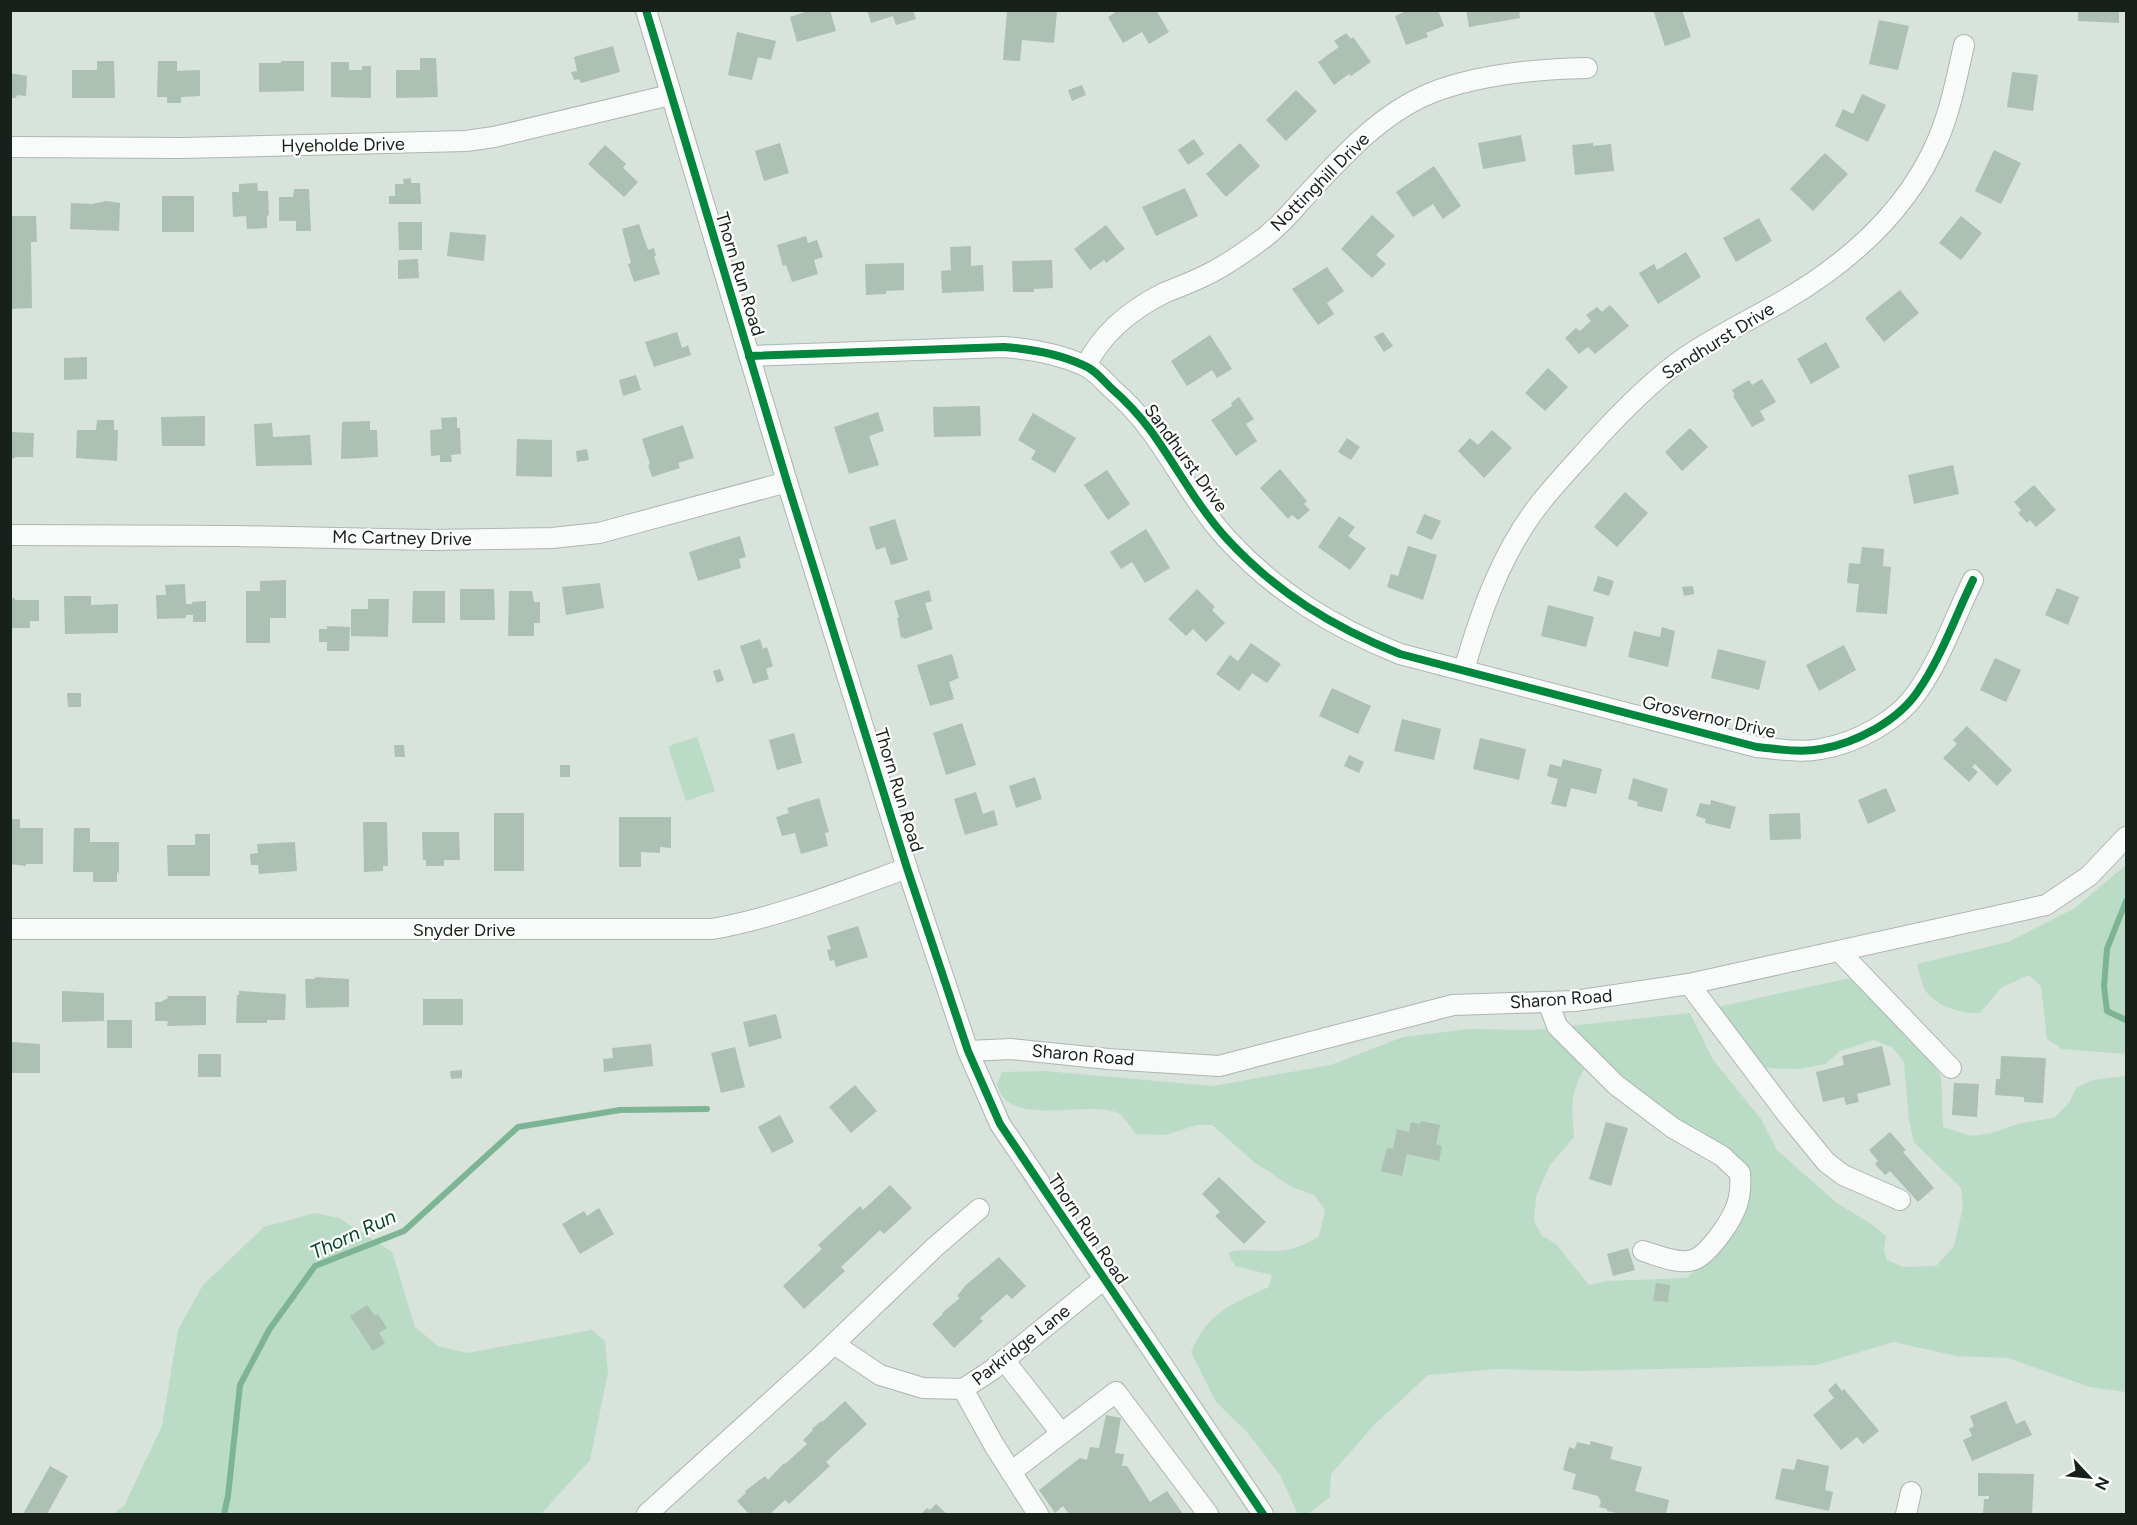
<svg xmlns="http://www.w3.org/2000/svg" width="2137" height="1525" font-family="Figtree,sans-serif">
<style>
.green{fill:#badbc5;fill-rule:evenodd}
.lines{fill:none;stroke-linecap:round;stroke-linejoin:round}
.stream{stroke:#7db594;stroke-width:6}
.building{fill:#acc0b4}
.minor-casing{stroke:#adb6b0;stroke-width:22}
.minor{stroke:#f9fbfa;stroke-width:20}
.cycleway-casing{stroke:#fff;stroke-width:11}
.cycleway{stroke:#00873e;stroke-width:8}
.labels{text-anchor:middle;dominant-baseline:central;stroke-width:4.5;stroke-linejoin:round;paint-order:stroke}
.street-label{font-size:18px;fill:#18201b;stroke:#fff}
.water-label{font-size:20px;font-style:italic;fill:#094629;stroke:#fff}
</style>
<rect width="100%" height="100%" fill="#d7e3db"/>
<g class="green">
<polygon points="697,737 715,791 686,801 668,746"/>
<path d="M2126 865V1054L2062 1049 2047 1039 2041 986 2029 975 2002 987 1980 1013C1961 1014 1934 1006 1924 988 1921 980 1919 971 1917 964L2008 942 2075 908Z"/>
<path d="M1859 976 1932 1061 1941 1077 1943 1127 1972 1136 1992 1133 2021 1123 2054 1118 2069 1103 2076 1088 2093 1080 2126 1076V1392L2090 1387 2008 1358 1957 1356 1893 1342 1817 1365 1578 1371 1496 1369 1428 1375 1374 1425 1331 1474 1330 1497 1308 1514H1298L1280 1475 1247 1432 1216 1402 1191 1352C1208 1312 1232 1304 1269 1287L1272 1275 1235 1266 1228 1253C1242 1248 1255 1251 1270 1251 1289 1252 1304 1246 1319 1236L1325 1210 1314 1195 1292 1187 1254 1162 1212 1125H1196L1166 1135 1136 1134C1131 1128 1124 1116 1118 1113 1089 1101 1025 1123 1003 1097 1000 1094 999 1088 997 1085L1002 1072 1045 1071 1213 1086 1331 1065 1403 1037 1470 1029 1533 1030 1690 1013 1713 1060 1761 1119 1777 1150 1838 1204 1870 1223 1886 1236 1884 1251 1887 1260 1903 1267 1936 1266 1954 1246 1963 1207 1961 1188 1914 1142 1909 1120 1904 1062 1892 1047 1873 1040 1840 1051 1825 1064 1799 1069 1765 1068 1754 1060 1713 1008ZM1608 1063 1667 1116 1748 1177 1746 1208 1730 1234 1687 1278 1607 1281 1589 1285 1556 1244 1542 1236 1534 1221 1536 1196 1550 1165 1574 1137C1572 1107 1569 1093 1586 1066Z"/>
<polygon points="315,1213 339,1218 392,1252 415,1327 438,1346 467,1353 592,1330 605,1341 608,1373 590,1460 541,1514 113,1514 124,1506 162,1426 178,1330 203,1285 264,1227"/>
</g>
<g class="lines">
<g class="stream">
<polyline points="2126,901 2107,949 2104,986 2107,1011 2126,1020"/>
<polyline points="224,1514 228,1496 240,1385 269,1330 315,1266 404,1231 518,1127 620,1110 707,1109"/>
</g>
</g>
<g class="building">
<polygon points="811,10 830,10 836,31 797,42 790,17"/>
<polygon points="867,10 913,10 916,19 896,25 893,16 871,23"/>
<polygon points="1007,10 1057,12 1054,43 1022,40 1020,61 1003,60"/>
<polygon points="1119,10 1156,10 1169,32 1149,44 1142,32 1123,43 1108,17"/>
<polygon points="1408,10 1438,10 1444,26 1426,33 1428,37 1406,45 1395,16"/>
<polygon points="1466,10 1519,10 1520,18 1469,27"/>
<polygon points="1653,10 1682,10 1691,37 1665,46"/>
<polygon points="2078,10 2119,10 2119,23 2078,21"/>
<polygon points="1879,20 1909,26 1898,70 1869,64"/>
<polygon points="737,32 776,41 771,60 758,57 752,80 728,75"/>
<polygon points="1346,33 1351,39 1353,37 1371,62 1351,76 1349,74 1334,85 1318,62 1339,47 1334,41"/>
<polygon points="613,46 620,72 581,83 579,79 574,80 571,72 577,71 574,57"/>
<polygon points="420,58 436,58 438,97 396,98 396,70 420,70"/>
<polygon points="97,61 114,61 115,98 72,98 72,70 97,70"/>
<polygon points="158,61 177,61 177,71 200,70 200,96 181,97 181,103 167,103 167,97 157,97"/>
<polygon points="281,61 304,61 304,91 259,92 259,63 281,63"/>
<polygon points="331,62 349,62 349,70 362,70 362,66 371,66 371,98 331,97"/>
<polygon points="2012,72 2038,75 2033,111 2007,107"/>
<polygon points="10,73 27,76 26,96 17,95 16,98 10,98"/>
<polygon points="1082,85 1086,95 1072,101 1068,90"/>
<polygon points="1296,90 1317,111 1286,141 1266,120"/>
<polygon points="1862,94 1886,105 1868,142 1835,126 1843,109 1853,114"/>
<polygon points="1521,135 1526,161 1483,169 1478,143"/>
<polygon points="1194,139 1204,154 1188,165 1178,150"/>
<polygon points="780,143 789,173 764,181 755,151"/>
<polygon points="1240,143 1260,166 1226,197 1206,174"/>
<polygon points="1593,143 1593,146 1611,144 1614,171 1575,175 1572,145"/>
<polygon points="605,145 626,164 623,168 638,182 624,197 588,164"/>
<polygon points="1994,150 2021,163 2001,204 1975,191"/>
<polygon points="1825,153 1848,174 1813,211 1790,189"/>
<polygon points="1434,166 1461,206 1443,219 1433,204 1413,217 1396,192"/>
<polygon points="411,178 411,183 420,183 421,204 389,204 389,196 395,196 395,184 404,184 403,179"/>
<polygon points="257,183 258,191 268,191 269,215 267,216 267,228 247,229 246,216 233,217 232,192 239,192 239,184"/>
<polygon points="1185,188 1198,216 1156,236 1142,207"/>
<polygon points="294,189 309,189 311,231 296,231 296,221 279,221 279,197 293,197"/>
<rect x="162" y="196" width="32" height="36"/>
<polygon points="106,201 120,203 119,231 70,229 71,203 92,204"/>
<polygon points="1372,215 1395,236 1376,255 1386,264 1372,278 1341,249"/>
<polygon points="11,216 36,216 37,242 31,242 32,308 10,309"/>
<polygon points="1961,216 1982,233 1961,260 1939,243"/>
<polygon points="1759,218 1772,241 1736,262 1723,238"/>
<polygon points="398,222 422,222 422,250 399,250"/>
<polygon points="639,224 648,250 654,248 656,256 654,256 660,274 634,282 628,264 631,263 622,229"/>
<polygon points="1106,225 1125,249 1106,263 1104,260 1090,270 1074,249"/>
<polygon points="450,232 486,235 484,261 447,256"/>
<polygon points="806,236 808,243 817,240 823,257 814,260 818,274 792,282 786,265 783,266 777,245"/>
<polygon points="971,246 971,266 983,265 984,291 942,293 941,271 951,270 950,247"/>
<polygon points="1686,252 1701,277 1658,304 1639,273 1654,264 1657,270"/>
<polygon points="418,259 419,278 398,279 398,260"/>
<polygon points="1052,260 1053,288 1034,289 1034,292 1013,292 1012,261"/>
<polygon points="904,263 904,290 886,291 886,294 866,295 865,264"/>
<polygon points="1327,267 1344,291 1327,303 1334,314 1318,325 1292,289"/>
<polygon points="1900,290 1919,313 1884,342 1865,318"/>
<polygon points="1610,305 1629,326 1595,354 1588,347 1579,354 1565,338 1576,328 1580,331 1591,321 1586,315 1597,307 1602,312"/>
<polygon points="677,332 682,348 688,345 691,355 654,367 645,342"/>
<polygon points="1383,332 1393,346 1384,352 1374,337"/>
<polygon points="1210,335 1232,369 1217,378 1212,370 1187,386 1171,361"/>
<polygon points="1826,342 1840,367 1811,384 1797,359"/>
<polygon points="87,357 87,379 64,380 64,358"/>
<polygon points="1548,368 1568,387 1545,411 1525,393"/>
<polygon points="636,375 641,390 623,396 619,380"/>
<polygon points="1762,379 1776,402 1760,411 1765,420 1752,427 1733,396 1735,395 1732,390 1749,380 1752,385"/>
<polygon points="1239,397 1254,419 1246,424 1257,441 1236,456 1211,420 1232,406 1231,403"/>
<polygon points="980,406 981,436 934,437 933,407"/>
<polygon points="878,412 884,431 869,436 879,465 849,474 834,427"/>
<polygon points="1033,413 1076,438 1055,473 1031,459 1036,451 1018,440"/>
<polygon points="205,416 205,446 162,446 161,417"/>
<polygon points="457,417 457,428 460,428 461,454 451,455 452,462 440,462 440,455 431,456 430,430 442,429 441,418"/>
<polygon points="97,420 114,420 114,430 118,430 117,461 76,458 77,430 96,430"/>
<polygon points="370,421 370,430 377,430 378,457 341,459 342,422"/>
<polygon points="272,423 273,437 310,435 312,465 256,466 254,424"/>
<polygon points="683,425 694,458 678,463 680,468 652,477 648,465 650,464 642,439"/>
<polygon points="1690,428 1708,447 1682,471 1665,452"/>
<polygon points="1492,430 1512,448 1484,478 1458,451 1470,438 1478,445"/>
<polygon points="10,432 34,433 33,457 15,457 15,458 10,459"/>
<polygon points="1347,438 1360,447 1351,460 1338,452"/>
<polygon points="517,439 552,440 552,477 516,476"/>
<polygon points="587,449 589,460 577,462 576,451"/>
<polygon points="1953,465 1959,494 1914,504 1908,475"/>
<polygon points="1280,469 1307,501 1304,504 1310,510 1298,520 1292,515 1288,519 1260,488"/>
<polygon points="1107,470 1130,504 1108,520 1084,485"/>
<polygon points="2034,485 2056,510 2036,527 2030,520 2027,523 2018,513 2021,510 2014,502"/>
<polygon points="1625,492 1648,513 1617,547 1594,527"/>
<polygon points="1424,514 1441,521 1432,540 1416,533"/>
<polygon points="1339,516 1355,527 1348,536 1366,548 1350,570 1318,547"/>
<polygon points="895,519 908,560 891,565 885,547 876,550 869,527"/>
<polygon points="1146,529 1170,568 1145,583 1132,562 1121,569 1110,552"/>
<polygon points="740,536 746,557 739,559 741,568 698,581 689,552"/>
<polygon points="1408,546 1437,555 1423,600 1387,587 1391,574 1398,576"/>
<polygon points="1862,547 1884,549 1883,566 1891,567 1887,614 1856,612 1859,584 1847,583 1849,563 1860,564"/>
<polygon points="1598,576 1614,581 1609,596 1593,591"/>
<polygon points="286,580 286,618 270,618 270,643 246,643 246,591 260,591 260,581"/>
<polygon points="600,583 604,608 566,615 562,587"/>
<polygon points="185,584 186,604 192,604 192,602 206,601 206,622 193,622 193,615 186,615 186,618 157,619 156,595 166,595 165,585"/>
<polygon points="1693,586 1694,594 1684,596 1682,587"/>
<polygon points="2057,588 2079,597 2068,625 2045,615"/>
<polygon points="460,589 494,589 495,620 460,620"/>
<polygon points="1197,589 1215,607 1212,610 1225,623 1206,642 1193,629 1186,636 1168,619"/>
<polygon points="929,590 932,601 925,603 933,629 904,639 903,637 901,638 897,618 899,617 894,601"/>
<polygon points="413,591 445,591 445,623 412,623"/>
<polygon points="509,591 532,591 534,602 540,602 540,623 534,623 534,636 508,636"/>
<polygon points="64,596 91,596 91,605 118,604 118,633 65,634"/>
<polygon points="10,598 15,598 15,600 39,600 39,621 30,621 30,628 10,628"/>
<polygon points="368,599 389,599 388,637 351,636 351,609 368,609"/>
<polygon points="1548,605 1594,617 1586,647 1541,636"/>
<polygon points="327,626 350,627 349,651 327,651 327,642 319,642 319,629 327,629"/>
<polygon points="1662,627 1675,631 1668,667 1628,657 1634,631 1660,637"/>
<polygon points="760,639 763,649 767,647 773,666 766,669 769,679 753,684 740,646"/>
<polygon points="1251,643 1281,664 1267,683 1252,673 1239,691 1216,674 1230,655 1238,661"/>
<polygon points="1844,645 1856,670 1819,691 1806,665"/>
<polygon points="1718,649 1766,661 1759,690 1711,678"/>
<polygon points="952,654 959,678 949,682 954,699 930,706 917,665"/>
<polygon points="1995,658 2021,670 2006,702 1980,690"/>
<polygon points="720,669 724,680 717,683 713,671"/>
<polygon points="1332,688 1371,706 1358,734 1319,716"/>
<polygon points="67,693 81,693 81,707 68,707"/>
<polygon points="1402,719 1441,729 1434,760 1394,751"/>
<polygon points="962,723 976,765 946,775 933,733"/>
<polygon points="1967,726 2012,770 1997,786 1975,764 1972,767 1978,772 1969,782 1943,758 1957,744 1953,740"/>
<polygon points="794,733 802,763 777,770 769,740"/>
<polygon points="1480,738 1526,749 1519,780 1473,769"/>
<polygon points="394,745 404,745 405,757 395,757"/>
<polygon points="1349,755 1364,762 1359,773 1344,766"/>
<polygon points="1563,759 1602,769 1596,794 1571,788 1566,807 1551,804 1558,779 1547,776 1550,764 1561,767"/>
<rect x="560" y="765" width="10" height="12"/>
<polygon points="1035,777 1042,799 1016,808 1009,786"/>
<polygon points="1633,778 1668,789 1662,812 1637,806 1638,802 1628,799"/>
<polygon points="1886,788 1896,811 1868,824 1858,800"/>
<polygon points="976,792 983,814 994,810 998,825 965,835 954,799"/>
<polygon points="819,798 829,832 825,833 828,846 801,854 795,833 782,836 776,817 789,813 787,808"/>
<polygon points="1711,800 1736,807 1730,829 1705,823 1706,819 1696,816 1700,803 1710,805"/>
<rect x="494" y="813" width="30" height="58"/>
<polygon points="1800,813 1801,839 1770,840 1769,814"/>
<polygon points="619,817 671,817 671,848 660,847 660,853 641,852 641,867 619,867"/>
<polygon points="10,819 20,819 20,828 43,828 43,864 26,864 26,866 10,864"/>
<polygon points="363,822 387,822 388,866 383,866 383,871 364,872"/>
<polygon points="74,828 90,828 90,842 119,842 119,873 117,872 117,882 93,882 93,872 73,872"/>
<polygon points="422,832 459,832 460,860 444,860 444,866 426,866 426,860 423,860"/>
<polygon points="195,834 210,834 210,876 168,876 167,845 195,845"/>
<polygon points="295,842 297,871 259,874 258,865 251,865 250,854 258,853 257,844"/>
<polygon points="858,926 868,957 836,967 834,960 830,961 827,950 831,949 827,936"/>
<polygon points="315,977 349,979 349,1007 306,1008 305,979 315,979"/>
<polygon points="62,991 104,993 104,1021 62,1022"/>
<polygon points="239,991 286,994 285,1020 267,1020 267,1023 236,1023 237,995 239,995"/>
<polygon points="167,996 206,996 206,1025 167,1026 168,1021 155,1021 155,1002 161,1002 168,998"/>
<rect x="423" y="999" width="40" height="26"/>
<polygon points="776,1014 782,1038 749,1047 743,1022"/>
<rect x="107" y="1020" width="25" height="28"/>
<polygon points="12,1042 40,1044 40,1073 10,1073"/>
<polygon points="651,1044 653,1066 604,1072 603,1059 613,1058 612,1048"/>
<polygon points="1882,1046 1891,1085 1857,1094 1859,1102 1846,1105 1844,1097 1823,1102 1816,1072 1844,1065 1842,1056"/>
<polygon points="735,1047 745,1087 721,1093 711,1053"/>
<rect x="198" y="1054" width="23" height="23"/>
<polygon points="2001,1056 2046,1058 2043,1103 2024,1102 2024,1097 1995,1095 1996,1079 2000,1079"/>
<polygon points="462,1070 462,1078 451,1079 450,1071"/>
<polygon points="1954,1083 1979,1084 1977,1117 1952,1115"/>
<polygon points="855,1085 877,1111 851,1133 829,1107"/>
<polygon points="780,1115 794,1142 772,1153 758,1127"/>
<polygon points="1421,1121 1440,1125 1436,1144 1442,1146 1439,1161 1407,1154 1402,1176 1381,1171 1387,1148 1393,1149 1397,1129 1409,1132 1411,1122 1420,1124"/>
<polygon points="1606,1122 1628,1128 1611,1186 1589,1179"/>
<polygon points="1890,1132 1906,1150 1903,1152 1934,1188 1918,1202 1890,1171 1885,1175 1875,1164 1878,1161 1869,1150"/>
<polygon points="1219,1177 1266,1222 1244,1244 1215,1216 1220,1212 1202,1194"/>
<polygon points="890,1185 912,1208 884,1234 880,1230 841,1267 845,1271 804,1309 783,1286 822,1249 818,1245 860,1206 863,1210"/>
<polygon points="599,1208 614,1234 580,1254 562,1224 584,1211 587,1216"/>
<polygon points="1628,1248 1635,1270 1613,1276 1607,1254"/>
<polygon points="999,1257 1026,1286 1012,1299 1007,1294 980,1318 983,1321 954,1348 932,1324 943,1314 942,1313 960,1298 957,1296 966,1285"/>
<polygon points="1656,1283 1670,1285 1668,1302 1653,1301"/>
<polygon points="367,1305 375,1316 378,1314 387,1328 379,1333 385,1343 373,1351 350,1316"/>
<polygon points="1836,1383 1842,1391 1844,1389 1879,1431 1863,1444 1857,1437 1841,1450 1813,1415 1834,1398 1828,1390"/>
<polygon points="845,1401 867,1424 826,1462 830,1466 789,1504 785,1500 770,1514 749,1514 737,1501 746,1493 745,1491 765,1476 768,1480 784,1463 785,1464 807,1444 803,1440 813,1430 812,1429 821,1421 822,1422"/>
<polygon points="2006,1401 2016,1424 2025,1420 2032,1435 1972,1461 1963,1440 1972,1436 1969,1429 1974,1426 1970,1416"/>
<polygon points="1106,1415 1121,1418 1115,1453 1124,1454 1122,1466 1127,1466 1150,1502 1167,1491 1183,1514 1069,1514 1063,1506 1055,1513 1039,1490 1080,1458 1087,1460 1090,1447 1099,1448"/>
<polygon points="1591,1441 1613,1447 1610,1459 1642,1467 1635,1491 1669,1500 1666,1514 1622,1514 1607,1511 1607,1509 1599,1507 1601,1502 1598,1496 1572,1489 1576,1474 1563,1470 1569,1447 1575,1449 1577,1442 1590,1445"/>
<polygon points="1797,1459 1829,1466 1825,1490 1833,1492 1829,1511 1775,1499 1782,1468 1794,1470"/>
<polygon points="50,1466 68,1476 47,1514 23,1514"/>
<polygon points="1978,1473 2034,1474 2032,1514 1983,1514 1984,1499 1989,1499 1989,1496 1978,1496"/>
<polygon points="936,1504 947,1514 921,1514 927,1508 930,1510"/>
</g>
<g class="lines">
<defs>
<g id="minor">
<polyline points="646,10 787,482 907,868 968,1051 1000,1124 1263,1514"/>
<polyline points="10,147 182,148 466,141 494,137 670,95"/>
<path d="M749 356 1004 347C1030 349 1059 354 1083 365 1094 369 1103 380 1111 388 1126 401 1139 415 1151 431 1177 467 1197 506 1227 539 1277 593 1333 627 1400 654L1757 747C1778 749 1800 753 1821 749 1856 743 1898 721 1918 691 1941 658 1955 617 1973 580"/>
<path d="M1086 366C1102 333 1132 309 1164 293 1178 287 1193 282 1206 275 1226 266 1246 251 1264 238 1278 227 1290 214 1302 200 1339 160 1379 114 1431 93 1479 74 1536 69 1587 68"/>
<polyline points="10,535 237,536 430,540 552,538 599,533 787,482"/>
<path d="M1464 670C1481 611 1502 551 1541 502 1557 482 1575 463 1592 444 1620 413 1650 382 1684 358 1716 336 1750 320 1783 301 1850 262 1909 210 1939 137 1951 108 1957 76 1964 45"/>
<path d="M10 929H712C779 917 844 891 907 868"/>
<polyline points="1839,951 1951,1068"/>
<polyline points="1689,984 1786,1113 1826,1162 1843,1175 1900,1200"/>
<path d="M1548 1002 1557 1026 1616 1085 1673 1128 1722 1156 1740 1173C1741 1185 1740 1199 1735 1210 1729 1224 1708 1255 1693 1260 1679 1265 1657 1255 1643 1251"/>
<polyline points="968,1051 1011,1049 1108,1059 1219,1066 1453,1005 1575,1001 1689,984 2046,905 2089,876 2126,837"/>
<polyline points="834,1344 880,1375 923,1388 963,1389 992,1370 1104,1279"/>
<polyline points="1004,1360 1061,1433"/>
<polyline points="963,1389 994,1445 1038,1514"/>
<polyline points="1011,1472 1116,1392 1208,1514"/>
<polyline points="647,1514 818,1359 935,1247 979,1209"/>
<polyline points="1906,1514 1911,1492"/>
</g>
</defs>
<use href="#minor" class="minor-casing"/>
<use href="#minor" class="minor"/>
<defs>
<g id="cycleway">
<polyline points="646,10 787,482 907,868 968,1051 1000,1124 1263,1514"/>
<path d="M749 356 1004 347C1030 349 1059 354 1083 365 1094 369 1103 380 1111 388 1126 401 1139 415 1151 431 1177 467 1197 506 1227 539 1277 593 1333 627 1400 654L1757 747C1778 749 1800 753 1821 749 1856 743 1898 721 1918 691 1941 658 1955 617 1973 580"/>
</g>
</defs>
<use href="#cycleway" class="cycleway-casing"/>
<use href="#cycleway" class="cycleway"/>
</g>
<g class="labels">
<g class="street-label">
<text transform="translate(343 145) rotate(-1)">Hyeholde Drive</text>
<text transform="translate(1320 182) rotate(-45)">Nottinghill Drive</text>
<text transform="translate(740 274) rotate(73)">Thorn Run Road</text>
<text transform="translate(1718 341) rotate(-32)">Sandhurst Drive</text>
<text transform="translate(1186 458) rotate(54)">Sandhurst Drive</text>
<text transform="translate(402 538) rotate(1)">Mc Cartney Drive</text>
<text transform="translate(1709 717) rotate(13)">Grosvernor Drive</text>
<text transform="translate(899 790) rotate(73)">Thorn Run Road</text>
<text x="464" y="930">Snyder Drive</text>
<text transform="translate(1561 999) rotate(-4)">Sharon Road</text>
<text transform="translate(1083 1055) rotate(5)">Sharon Road</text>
<text transform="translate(1088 1229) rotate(56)">Thorn Run Road</text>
<text transform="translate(1021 1345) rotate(-38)">Parkridge Lane</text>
</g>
<g class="water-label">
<text transform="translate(353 1234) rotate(-25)">Thorn Run</text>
</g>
</g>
<rect width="2137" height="1525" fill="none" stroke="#18201b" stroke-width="24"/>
<g transform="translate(2089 1477) rotate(116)" stroke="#ffffff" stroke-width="4.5" paint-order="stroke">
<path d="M0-4.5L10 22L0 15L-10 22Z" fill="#18201b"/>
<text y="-9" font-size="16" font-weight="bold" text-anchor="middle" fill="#18201b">N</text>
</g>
</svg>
